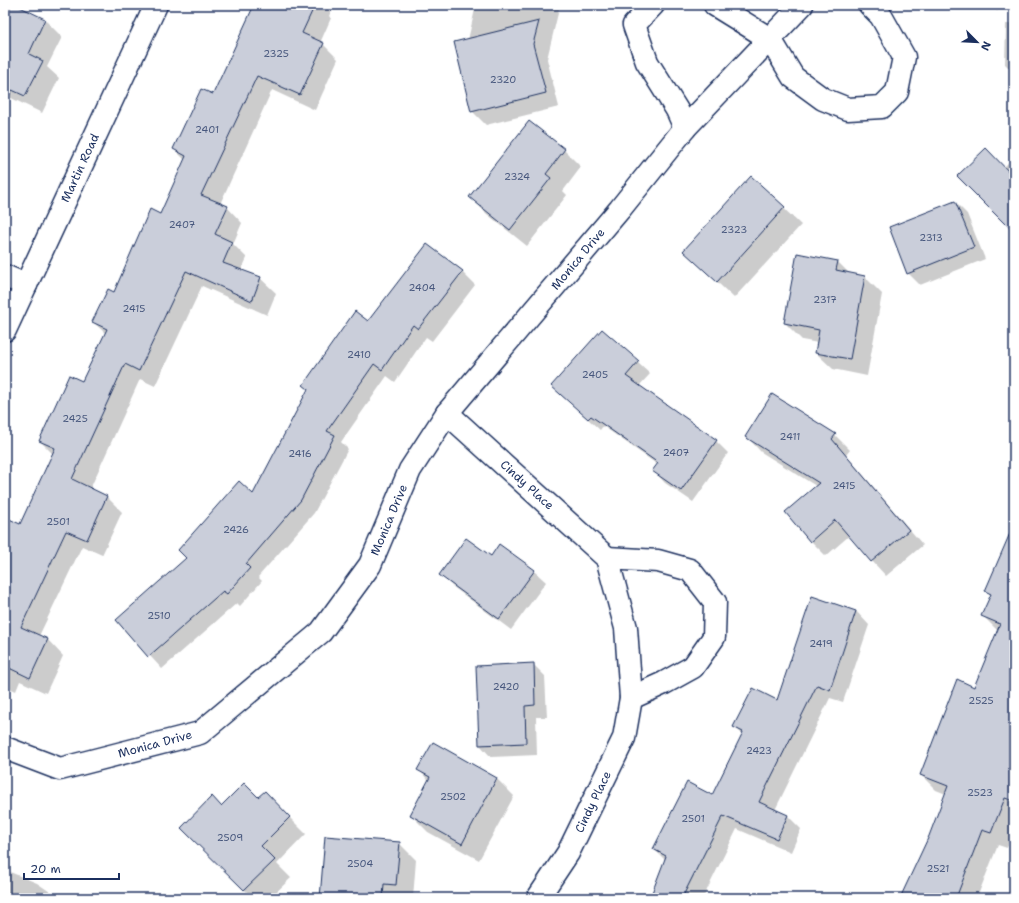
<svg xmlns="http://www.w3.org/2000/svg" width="1019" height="903" font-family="'Shantell Sans',sans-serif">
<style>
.shadow{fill:#0003}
.building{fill:#caceda;stroke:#1b2f5e}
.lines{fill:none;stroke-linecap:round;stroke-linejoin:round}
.minor-casing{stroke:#1b2f5e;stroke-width:25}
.tertiary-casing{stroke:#1b2f5e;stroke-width:25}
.minor{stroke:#fff;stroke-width:22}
.tertiary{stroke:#fff;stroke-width:22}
.labels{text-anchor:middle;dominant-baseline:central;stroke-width:3;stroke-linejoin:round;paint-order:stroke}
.number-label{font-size:10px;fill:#47577d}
.street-label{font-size:12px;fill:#1b2f5e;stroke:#fff}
</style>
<rect width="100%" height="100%" fill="#fff"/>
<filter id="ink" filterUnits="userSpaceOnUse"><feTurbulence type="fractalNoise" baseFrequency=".025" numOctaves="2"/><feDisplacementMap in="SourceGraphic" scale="8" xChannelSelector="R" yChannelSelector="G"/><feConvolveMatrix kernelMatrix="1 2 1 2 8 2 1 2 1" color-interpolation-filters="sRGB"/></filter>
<g filter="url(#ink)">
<g class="shadow">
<polygon points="5,5 14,5 45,20 62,37 47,67 59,78 42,113 5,95"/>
<polygon points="255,5 334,5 329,16 331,18 320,43 323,44 338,59 315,110 272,90 220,204 227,207 242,223 233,244 247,258 241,271 260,278 276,293 267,315 202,286 155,386 140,379 90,489 107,497 122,512 102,555 82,546 39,636 48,640 63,656 46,693 20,681 16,691 5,686 5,526 20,525 53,454 40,441 82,383 105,333 93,322 114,293 161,215 185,160 174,149 213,96"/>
<polygon points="476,5 560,5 547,59 559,107 486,125 472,111 468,40"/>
<polygon points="991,5 1004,5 997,11"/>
<polygon points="1006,24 1014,24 1014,73 1005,64"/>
<polygon points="529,122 564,150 581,167 563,191 567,195 527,246 487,214 470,197"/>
<polygon points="1014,157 1014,232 1004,167"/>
<polygon points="751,177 801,225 734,298 684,251"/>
<polygon points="955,202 967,214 985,259 920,285 908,273"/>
<polygon points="798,254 838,262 850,274 865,277 882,294 867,376 833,369 816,353 818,343 802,340 785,323"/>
<polygon points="462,272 475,285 432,341 426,337 395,382 387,376 341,442 348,449 314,513 258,577 262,581 240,606 237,603 162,669 117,620 187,558 253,496 309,390 304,385 368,322"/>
<polygon points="602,330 650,374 639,386 716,441 728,453 693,502 665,483 654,471 658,465 603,426 600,430 552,386"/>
<polygon points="835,435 850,450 846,455 923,545 886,576 872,561 850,535 826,556 811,541 816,486 761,452 747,437"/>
<polygon points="491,558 534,571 546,582 511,630 452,586 441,575"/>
<polygon points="1014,565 1014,829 1007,848 998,845 978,895 982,898 901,898 930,836 946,794 936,790 921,775 975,688 998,631 983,616 991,596 987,591"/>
<polygon points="856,611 869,625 843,702 830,698 775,810 788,816 801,829 791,852 737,829 703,898 651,898 665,860 654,849 712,796 743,735 735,727 778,701"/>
<polygon points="533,664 545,676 547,717 536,717 537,755 491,757 480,745 477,667"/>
<polygon points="433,744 497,779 514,796 479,860 428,832 411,815 429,781 419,770"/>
<polygon points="265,793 306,834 277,864 291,878 270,898 253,898 182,828 221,807 258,799"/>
<polygon points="399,843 416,860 413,898 321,898"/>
<polygon points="5,846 12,853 5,870 37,883 59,898 5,898"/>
</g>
<g class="building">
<polygon points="5,5 16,5 45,19 29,54 43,61 25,96 12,90 5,104"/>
<polygon points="254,5 315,5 302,33 324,43 300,95 257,76 201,195 228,206 215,234 232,242 223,263 261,277 252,301 186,271 139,371 125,364 72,479 107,496 87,540 66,531 21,627 48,639 30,678 5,666 5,517 20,524 55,448 39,441 69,375 82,381 107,329 92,322 108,289 114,292 150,209 160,214 186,156 173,149 201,89 213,94"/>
<polygon points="539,21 533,44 546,93 471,112 454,42"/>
<polygon points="529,121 565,149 546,174 551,178 510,230 469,197"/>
<polygon points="986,148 1014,177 1014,233 957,176"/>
<polygon points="751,176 785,207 717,282 683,251"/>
<polygon points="955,201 974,247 907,274 889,227"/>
<polygon points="427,244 463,271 418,329 413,325 382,370 374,364 327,431 335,435 301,500 246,564 250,568 227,594 223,591 148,657 116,620 186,558 178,550 239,481 253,494 308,389 303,385 355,311 368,321"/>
<polygon points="797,253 838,261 836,270 865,276 850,359 815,353 819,330 784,323"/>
<polygon points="602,329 639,361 626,376 717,440 681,491 652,471 658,463 591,416 588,419 551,386"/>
<polygon points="772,394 836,434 832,439 909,530 871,562 835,520 810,542 785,512 819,483 745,437"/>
<polygon points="1014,524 1014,801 1005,798 991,833 982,830 956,898 900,898 929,836 948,786 920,775 957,679 974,687 1000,624 981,616 991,594 985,591"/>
<polygon points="466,538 491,556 499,544 535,570 499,619 439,575"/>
<polygon points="812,596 856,611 830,690 817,685 759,802 788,815 777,839 723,816 682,898 650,898 666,856 653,849 687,782 712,795 743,732 733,727 753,688 777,700"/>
<polygon points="534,663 535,705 525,706 526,743 479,745 476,666"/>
<polygon points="433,742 497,778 462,844 410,815 430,777 417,770"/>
<polygon points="244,783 258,797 265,791 290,817 261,846 275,860 244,890 181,828 212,796 221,806"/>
<polygon points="325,836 400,842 396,885 384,884 383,898 320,898"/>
</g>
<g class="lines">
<defs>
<g id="minor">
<polyline points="653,5 634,25 647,62 677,110 685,128"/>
<polyline points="715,5 770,39 793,77 823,99 848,109 882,107 897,92 904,57 881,16 870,5"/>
<polyline points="5,276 26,285"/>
<polyline points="447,413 607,558 626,628 631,698 624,738 568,853 538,898"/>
<polyline points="607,558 658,561 690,570 715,602 714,637 693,667 664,683 631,698"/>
<polyline points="5,748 60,769 200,733 321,632 370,565 410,470 447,413 620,209 685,128 802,5"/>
</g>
<polyline id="tertiary" points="5,330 156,5"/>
</defs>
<use href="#minor" class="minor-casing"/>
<use href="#tertiary" class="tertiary-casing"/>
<use href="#minor" class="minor"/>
<use href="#tertiary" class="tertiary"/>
</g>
</g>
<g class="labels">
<g class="number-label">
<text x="276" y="53">2325</text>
<text x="503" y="79">2320</text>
<text x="207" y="129">2401</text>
<text x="517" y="176">2324</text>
<text x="182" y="224">2407</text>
<text x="734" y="229">2323</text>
<text x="931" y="237">2313</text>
<text x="422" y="287">2404</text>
<text x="825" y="299">2317</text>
<text x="134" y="308">2415</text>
<text x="359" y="354">2410</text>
<text x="595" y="374">2405</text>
<text x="75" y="418">2425</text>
<text x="790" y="436">2411</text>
<text x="676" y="452">2407</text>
<text x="300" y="453">2416</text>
<text x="844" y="485">2415</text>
<text x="58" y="521">2501</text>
<text x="236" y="529">2426</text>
<text x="159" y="615">2510</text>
<text x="821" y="643">2419</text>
<text x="506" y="686">2420</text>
<text x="981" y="700">2525</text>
<text x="759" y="750">2423</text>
<text x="980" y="792">2523</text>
<text x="453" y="796">2502</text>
<text x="693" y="818">2501</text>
<text x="230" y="837">2509</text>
<text x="360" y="863">2504</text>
<text x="938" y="868">2521</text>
</g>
<g class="street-label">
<text transform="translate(80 168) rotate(-65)">Martin Road</text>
<text transform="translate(578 259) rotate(-50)">Monica Drive</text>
<text transform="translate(527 485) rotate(42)">Cindy Place</text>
<text transform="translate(389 520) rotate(-67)">Monica Drive</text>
<text transform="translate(155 744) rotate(-15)">Monica Drive</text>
<text transform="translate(593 802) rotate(-64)">Cindy Place</text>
</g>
</g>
<rect width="1019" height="903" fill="none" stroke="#fff" stroke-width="20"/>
<rect x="10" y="10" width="999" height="883" fill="none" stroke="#1b2f5e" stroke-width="1.5" filter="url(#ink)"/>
<g transform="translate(977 42) rotate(114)" stroke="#ffffff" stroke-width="3" paint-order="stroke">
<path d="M0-3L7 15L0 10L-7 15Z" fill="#1b2f5e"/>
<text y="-6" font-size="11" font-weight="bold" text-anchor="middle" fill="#1b2f5e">N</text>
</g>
<path d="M24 873v6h95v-6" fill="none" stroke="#1b2f5e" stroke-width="2"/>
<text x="30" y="873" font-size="12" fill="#1b2f5e" stroke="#ffffff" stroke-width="3" paint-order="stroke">20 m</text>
</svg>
